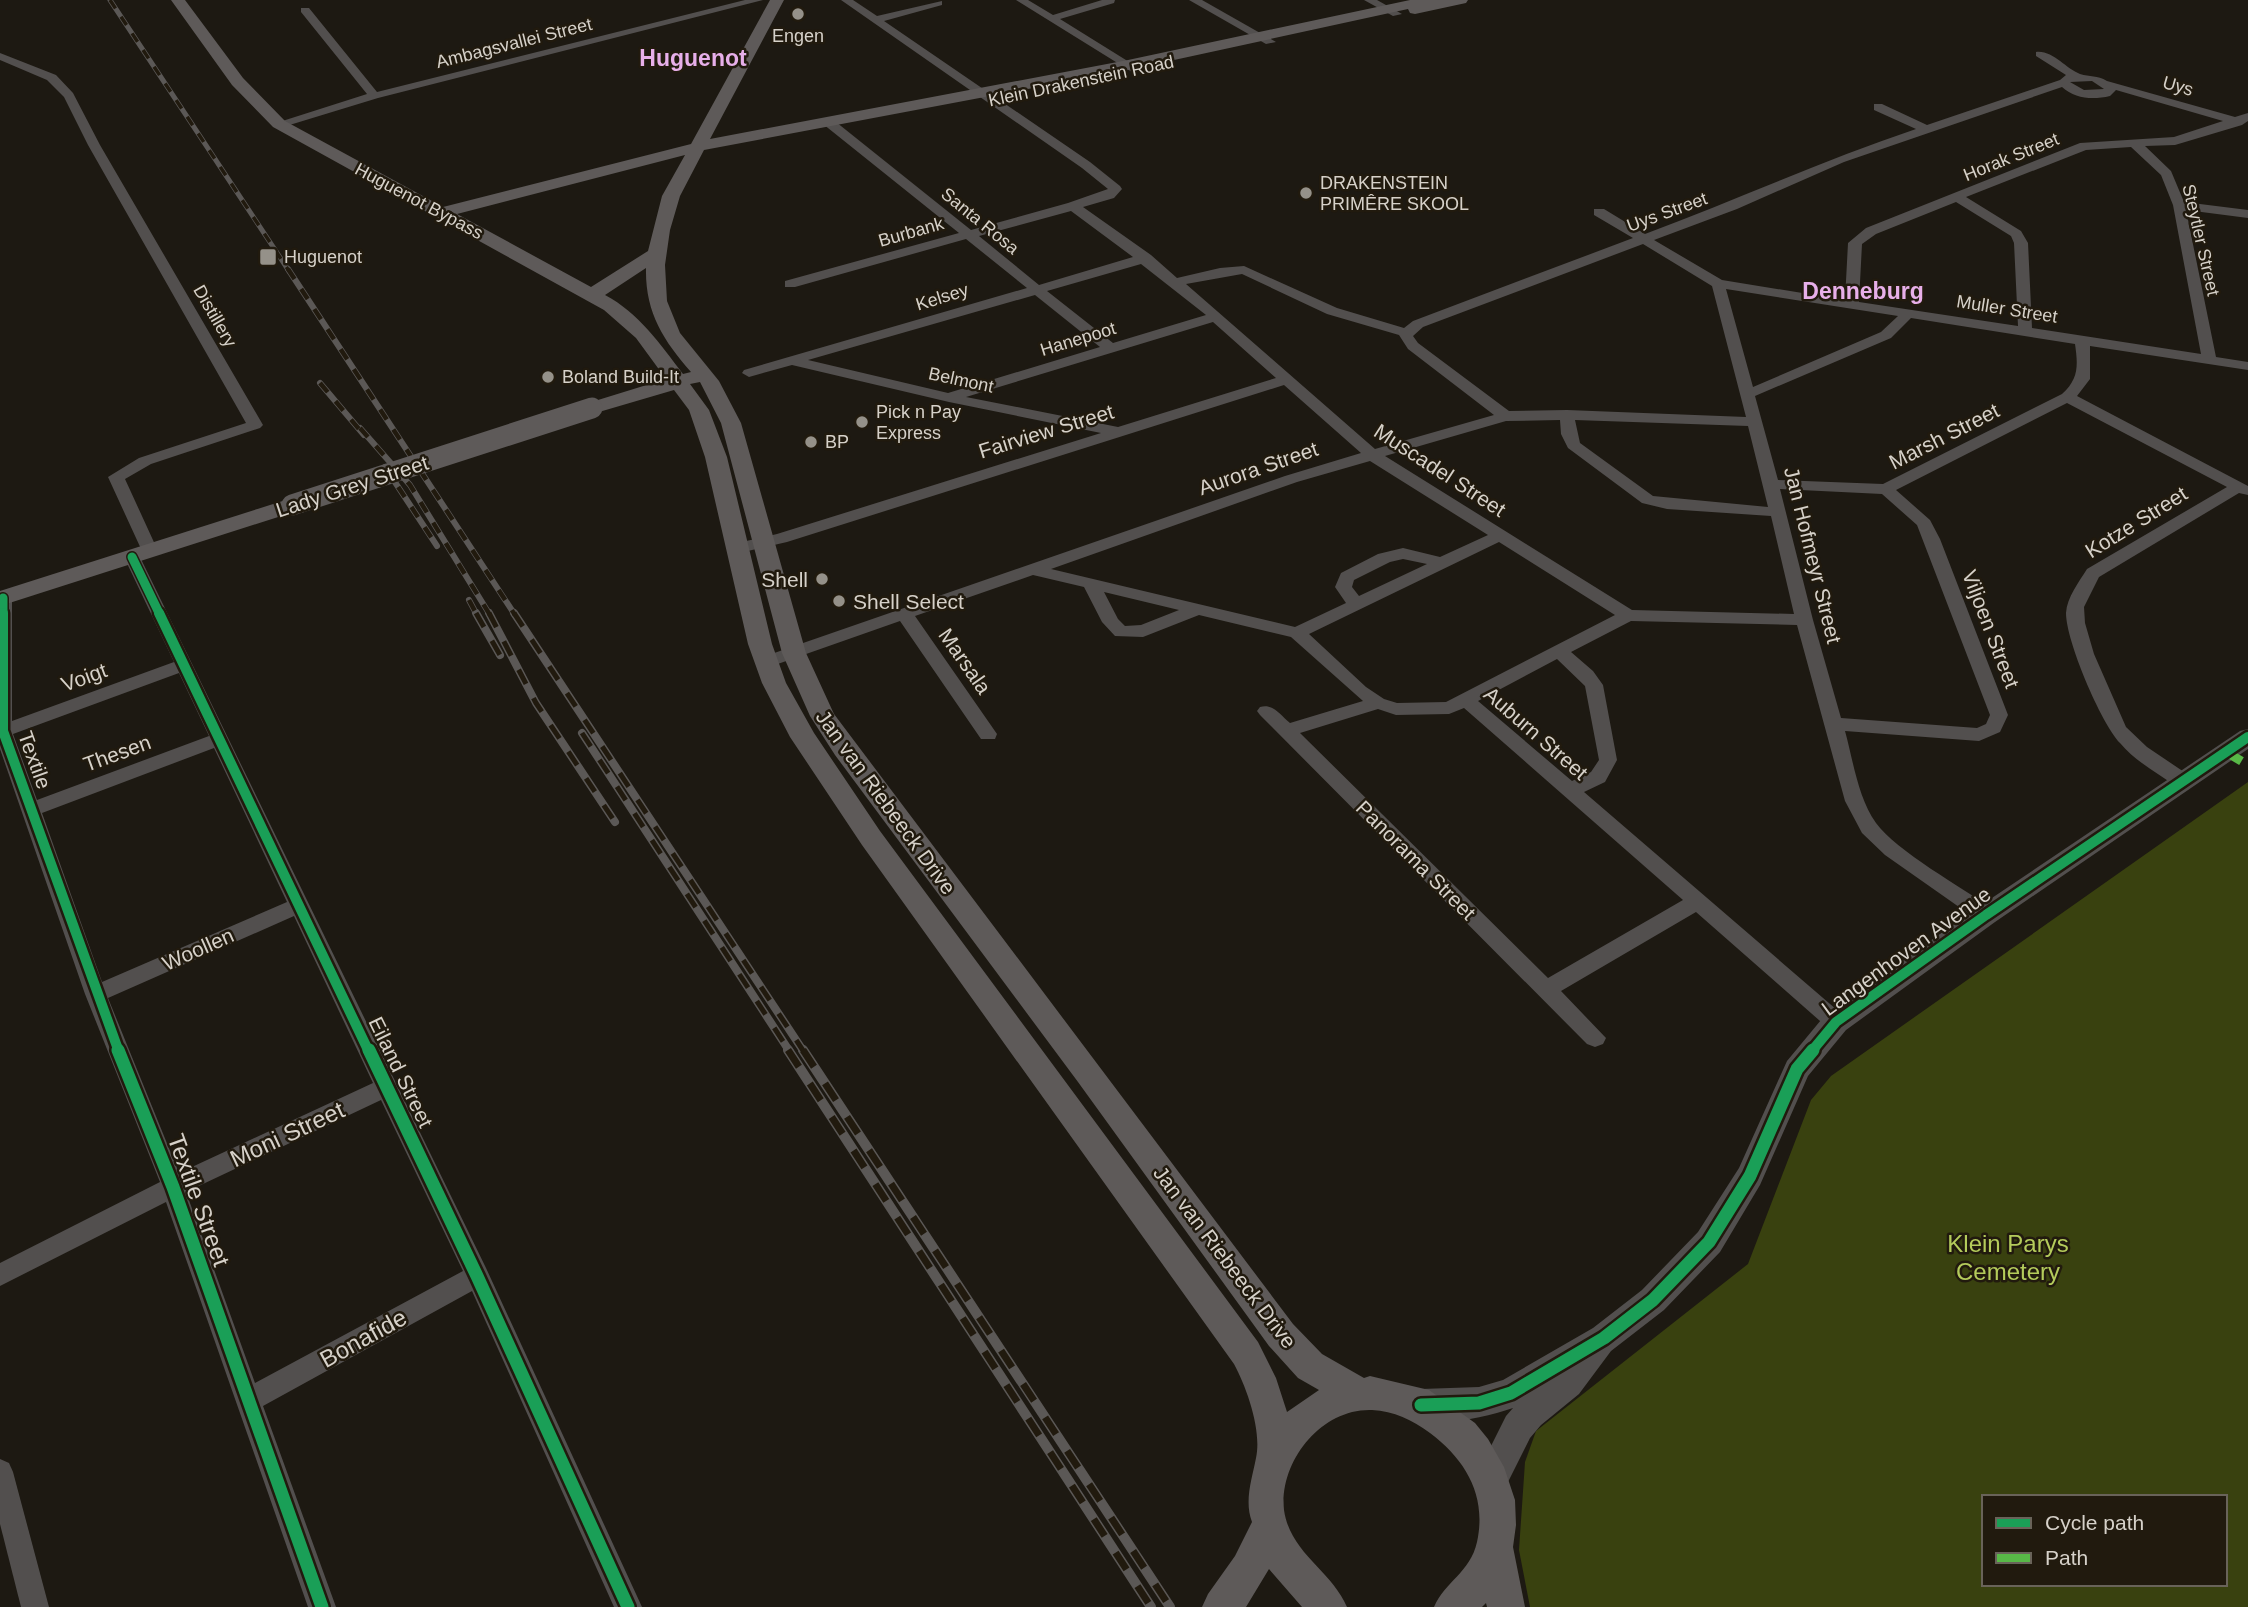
<svg xmlns="http://www.w3.org/2000/svg" width="2248" height="1607" font-family="Helvetica,sans-serif">
<style>
.green{fill:#39410f;fill-rule:evenodd}
.lines{fill:none;stroke-linecap:round;stroke-linejoin:round}
.minor{fill:#524f4e;fill-rule:evenodd}
.tertiary{fill:#524f4e;fill-rule:evenodd}
.secondary{fill:#5e5a59;fill-rule:evenodd}
.rail-far3-casing{stroke:#5b5856;stroke-width:5}
.rail-far2-casing{stroke:#5b5856;stroke-width:6}
.rail-far1-casing{stroke:#5b5856;stroke-width:8}
.rail-casing{stroke:#5b5856;stroke-width:10}
.rail-far3{stroke:#211a0e;stroke-width:3.5;stroke-dasharray:10;stroke-linecap:butt}
.rail-far2{stroke:#211a0e;stroke-width:4.5;stroke-dasharray:12;stroke-linecap:butt}
.rail-far1{stroke:#211a0e;stroke-width:5;stroke-dasharray:16;stroke-linecap:butt}
.rail{stroke:#211a0e;stroke-width:7;stroke-dasharray:20;stroke-linecap:butt}
.secondary-bridge{stroke:#5e5a59;stroke-width:21}
.quiet{stroke:#58b947;stroke-width:9;stroke-dasharray:18 9;stroke-linecap:butt}
.cycleway-far2-casing{stroke:#211a0e;stroke-width:12}
.cycleway-far1-casing{stroke:#211a0e;stroke-width:15}
.cycleway-casing{stroke:#211a0e;stroke-width:18}
.cycleway-far2{stroke:#1a9f57;stroke-width:9}
.cycleway-far1{stroke:#1a9f57;stroke-width:10}
.cycleway{stroke:#1a9f57;stroke-width:13}
.poi-dot{fill:#959189;stroke:#211a0e;stroke-width:2.5}
.labels{text-anchor:middle;dominant-baseline:central;stroke-width:5;stroke-linejoin:round;paint-order:stroke}
.far-poi-label{font-size:18px;fill:#d6d1c9;stroke:#211a0e;text-anchor:start}
.far-street-label{font-size:18px;fill:#d6d1c9;stroke:#211a0e}
.street-label{font-size:21px;fill:#d6d1c9;stroke:#211a0e}
.poi-label{font-size:21px;fill:#d6d1c9;stroke:#211a0e;text-anchor:end}
.far-district-label{font-size:23px;font-weight:bold;fill:#e7afe9;stroke:#211a0e}
.near-street-label{font-size:24px;fill:#d6d1c9;stroke:#211a0e}
.near-park-label{font-size:24px;fill:#b4cb5b;stroke:#211a0e}
</style>
<rect width="100%" height="100%" fill="#1d1912"/>
<path class="green" d="M2248 782V1607H1530L1519 1550 1525 1462 1536 1431 1748 1264 1811 1100 1831 1076ZM1984 1497H2225V1584H1984Z"/>
<g class="lines">
<g class="minor">
<polygon points="745,0 763,0 378,98 283,127 273,124 367,94 301,12 301,8 309,8 377,92"/>
<path d="M841 0H853L877 16 942 1V5L884 21 1090 162 1120 186 1122 189 1114 198 1083 207 1151 255 1177 278 1220 268 1244 266 1337 308 1404 328 1413 321 1633 238 1594 215V209H1604L1645 234C1736 200 1824 160 1916 129L1874 110V104H1882L1927 125 2060 80 2066 75 2036 56V52C2053 50 2066 69 2080 74 2090 77 2097 75 2107 81L2235 117 2248 113V121L2242 125 2175 145 2145 146 2171 171 2184 202 2248 210V218L2186 210 2216 357 2248 362V370L2090 346V379L2077 396 2248 486V495L2239 493 2099 577 2084 607 2085 623 2094 654 2126 727 2147 747 2190 776 2193 781 2190 786H2176C2157 773 2135 761 2120 743 2101 723 2066 641 2066 613 2067 597 2079 582 2087 569L2227 487 2067 403 1896 490 1930 520 1940 539 2008 715 2000 732 1979 741 1845 731C1853 760 1858 798 1876 823 1896 851 1963 888 1993 909L1996 915 1993 921 1986 923 1979 921 1885 855 1862 833 1845 801 1797 625 1631 621 1571 652 1593 671 1603 685 1617 760 1605 782 1584 792 1844 1016 1847 1022 1844 1028 1836 1031 1828 1028 1696 912 1561 991 1606 1038 1603 1044 1595 1047 1587 1044 1260 715 1257 711 1260 707C1273 703 1280 715 1290 723L1363 701 1291 637 1199 615 1143 637 1115 636 1102 622 1084 587 1033 575 915 616 997 734 995 739H981L900 621 772 666H760L757 662 760 658 1285 476 1361 453 1284 385 787 542 739 553 733 552 731 548 733 544 777 534 1101 433 949 402 792 365 749 377 742 373 744 370 1027 288 966 239 795 287H785V281L959 233 823 124V118H831L971 230 1068 203 1108 189 1082 168ZM2092 81 2104 89 2084 90 2070 82ZM2062 87C2075 99 2093 100 2110 96L2116 90 2223 121 2174 137 2080 143 1866 228 1848 243 1845 300 1722 280 1654 240 1737 209 1844 162ZM2131 147 2161 175 2173 205 2201 354 2032 328 2028 243 2021 231 1966 197 2086 150ZM1956 202 2011 236 2014 243 2018 326 1859 302 1862 244 1876 234ZM1071 211 1133 257 1039 285 979 236ZM1643 244 1712 286 1746 417 1567 410 1509 411 1418 343 1413 336 1423 327ZM1141 264 1206 315 1113 343 1047 291ZM1242 274 1327 314 1399 335 1408 349 1494 415 1375 449 1186 284ZM1726 289 1898 316 1881 332 1753 387ZM1035 295 1100 347 948 393 808 360ZM1911 318 2075 344C2078 365 2079 379 2062 394L1883 484 1778 480 1755 396 1891 338ZM1213 322 1276 378 1118 427 966 397ZM1560 420 1561 434 1568 448 1642 503 1667 509 1771 516 1794 614 1632 610 1385 456 1506 421ZM1575 420 1748 426 1768 507 1653 496 1580 443ZM1370 461 1488 535 1440 557 1403 548 1378 554 1341 573 1335 587 1346 603 1295 627 1051 569 1297 482ZM1780 489 1882 494 1917 525 1990 715 1986 724 1977 728 1841 718 1813 620ZM1499 542 1615 615 1446 702 1397 703 1384 699 1366 687 1309 634ZM1403 559 1427 564 1359 596 1352 587 1354 580 1390 562ZM1104 592 1179 610 1141 625 1125 626 1118 619ZM1557 659 1585 686 1599 760 1591 772 1572 781 1478 701ZM1464 708 1683 900 1548 978 1300 733 1378 709 1396 715 1449 714Z"/>
<polygon points="1016,0 1028,0 1053,15 1102,0 1115,0 1114,3 1060,19 1142,70 1132,72"/>
<polygon points="1189,0 1202,0 1276,42 1266,44"/>
<polygon points="1364,0 1377,0 1402,14 1393,16"/>
<polygon points="0,53 56,75 73,93 100,145 263,425 260,428 151,464 125,479 158,551 156,555 150,556 142,551 108,477 139,458 246,423 88,145 64,97 47,80 0,60"/>
<path d="M132 552 140 557 486 1268 642 1607H614L472 1291 263 1406 336 1607H308L166 1202 0 1286V1263L160 1182 85 994 0 749V593L9 594 12 598V721L174 662 124 557ZM179 673 209 736 37 800 13 734ZM214 748 287 902 102 982 42 813ZM294 916 373 1083 179 1173 108 998ZM381 1100 463 1271 255 1383 186 1192Z"/>
<polygon points="0,1459 9,1463 13,1472 49,1607 21,1607 0,1524"/>
</g>
<path class="tertiary" d="M2248 729V749L1995 922 1846 1030 1808 1076 1760 1185 1720 1252 1664 1310 1611 1351 1579 1394 1541 1425 1530 1438 1503 1492 1491 1497 1479 1492 1474 1480 1506 1416 1513 1408C1483 1418 1440 1428 1409 1416L1405 1405 1409 1394 1421 1389 1479 1387 1503 1380 1593 1328 1642 1290 1698 1232 1739 1168 1787 1061 1826 1014 1977 908 2240 731Z"/>
<g class="secondary">
<path d="M171 0H185L243 78 285 121 443 207 691 144 770 0H784L710 139 1128 60 1410 0H1468L1466 3 1415 14 1410 13 1408 9 1128 70 704 150 680 196 670 230 665 265 667 301 680 333 719 381 741 423 806 653 834 714 1293 1324 1322 1354 1364 1378 1370 1376 1429 1390 1475 1423 1488 1439 1504 1467 1515 1500 1516 1525 1513 1547 1525 1607H1487L1486 1603 1482 1607H1434C1445 1581 1470 1573 1477 1542 1487 1496 1466 1460 1430 1433 1412 1420 1394 1411 1372 1410 1321 1408 1279 1462 1284 1510 1290 1553 1332 1571 1347 1607H1302L1269 1569 1246 1607H1202L1208 1594 1235 1556 1252 1522C1244 1501 1252 1479 1256 1458 1262 1431 1247 1388 1234 1364L862 845 790 737 762 683 748 644 705 457 689 410 674 390 599 412H585L582 408 585 404 666 379 636 338 604 310 273 127 232 85ZM685 155 662 196 648 251 591 287 457 214ZM646 268C645 312 663 340 691 372L683 374C660 344 639 313 605 295ZM700 382 721 423 782 653 810 716 835 755 1078 1082 1269 1346 1298 1378 1319 1390 1287 1412 1276 1378 1258 1342 880 831 814 733 786 683 772 644 727 457 709 410 690 384Z"/>
<polygon points="292,498 300,500 303,505 300,510 0,606 0,591"/>
</g>
<defs>
<polyline id="rail-far3" points="110,0 289,271"/>
<g id="rail-far2">
<polyline points="288,269 515,615"/>
<polyline points="320,383 364,435"/>
<polyline points="360,428 410,485 490,615"/>
<polyline points="385,467 437,546"/>
<polyline points="469,600 477,615"/>
</g>
<g id="rail-far1">
<polyline points="476,613 500,655"/>
<polyline points="489,613 536,703 615,822"/>
<polyline points="514,613 804,1052"/>
<polyline points="582,733 790,1052"/>
</g>
<g id="rail">
<polyline points="788,1050 1151,1607"/>
<polyline points="803,1050 1170,1607"/>
</g>
</defs>
<use href="#rail-far3" class="rail-far3-casing"/>
<use href="#rail-far2" class="rail-far2-casing"/>
<use href="#rail-far1" class="rail-far1-casing"/>
<use href="#rail" class="rail-casing"/>
<use href="#rail-far3" class="rail-far3"/>
<use href="#rail-far2" class="rail-far2"/>
<use href="#rail-far1" class="rail-far1"/>
<use href="#rail" class="rail"/>
<polyline class="secondary-bridge" points="292,505 592,408"/>
<polyline class="quiet" points="2226,752 2248,765"/>
<defs>
<g id="cycleway-far2">
<polyline points="132,557 160,615"/>
<polyline points="3,598 3,615"/>
</g>
<g id="cycleway-far1">
<polyline points="3,613 3,731 119,1052"/>
<polyline points="159,613 369,1052"/>
<polyline points="1811,1052 1836,1022 1986,915 2248,737"/>
</g>
<g id="cycleway">
<polyline points="118,1050 173,1187 322,1607"/>
<polyline points="369,1050 477,1276 628,1607"/>
<polyline points="1421,1405 1479,1403 1511,1393 1604,1338 1653,1300 1709,1242 1750,1176 1797,1069 1813,1050"/>
</g>
</defs>
<use href="#cycleway-far2" class="cycleway-far2-casing"/>
<use href="#cycleway-far1" class="cycleway-far1-casing"/>
<use href="#cycleway" class="cycleway-casing"/>
<use href="#cycleway-far2" class="cycleway-far2"/>
<use href="#cycleway-far1" class="cycleway-far1"/>
<use href="#cycleway" class="cycleway"/>
</g>
<g class="poi-dot">
<circle cx="798" cy="14" r="7"/>
<circle cx="1306" cy="193" r="7"/>
<rect x="259" y="248" width="18" height="18" rx="3.5"/>
<circle cx="548" cy="377" r="7"/>
<circle cx="862" cy="422" r="7"/>
<circle cx="811" cy="442" r="7"/>
<circle cx="822" cy="579" r="7"/>
<circle cx="839" cy="601" r="7"/>
</g>
<g class="labels">
<g class="far-poi-label">
<text x="798" y="36" text-anchor="middle">Engen</text>
<text x="1320" y="183">DRAKENSTEIN<tspan x="1320" dy="21">PRIMÊRE SKOOL</tspan></text>
<text x="284" y="257">Huguenot</text>
<text x="562" y="377">Boland Build-It</text>
<text x="876" y="412">Pick n Pay<tspan x="876" dy="21">Express</tspan></text>
<text x="825" y="442">BP</text>
</g>
<g class="far-street-label">
<text transform="translate(514 43) rotate(-14)">Ambagsvallei Street</text>
<text transform="translate(1081 81) rotate(-12)">Klein Drakenstein Road</text>
<text transform="translate(2178 86) rotate(16)">Uys</text>
<text transform="translate(2011 157) rotate(-22)">Horak Street</text>
<text transform="translate(419 201) rotate(28)">Huguenot Bypass</text>
<text transform="translate(1667 212) rotate(-20)">Uys Street</text>
<text transform="translate(980 221) rotate(39)">Santa Rosa</text>
<text transform="translate(911 232) rotate(-16)">Burbank</text>
<text transform="translate(2201 240) rotate(77)">Steytler Street</text>
<text transform="translate(942 297) rotate(-17)">Kelsey</text>
<text transform="translate(2007 309) rotate(9)">Muller Street</text>
<text transform="translate(215 316) rotate(60)">Distillery</text>
<text transform="translate(1078 339) rotate(-17)">Hanepoot</text>
<text transform="translate(961 380) rotate(12)">Belmont</text>
</g>
<g class="street-label">
<text transform="translate(1046 431) rotate(-17)">Fairview Street</text>
<text transform="translate(1944 436) rotate(-27)">Marsh Street</text>
<text transform="translate(1258 468) rotate(-19)">Aurora Street</text>
<text transform="translate(1440 470) rotate(33)">Muscadel Street</text>
<text transform="translate(352 486) rotate(-18)">Lady Grey Street</text>
<text transform="translate(2136 522) rotate(-32)">Kotze Street</text>
<text transform="translate(1813 555) rotate(76)">Jan Hofmeyr Street</text>
<text transform="translate(1991 629) rotate(69)">Viljoen Street</text>
<text transform="translate(965 661) rotate(55)">Marsala</text>
<text transform="translate(84 677) rotate(-20)">Voigt</text>
<text transform="translate(1536 733) rotate(41)">Auburn Street</text>
<text transform="translate(117 753) rotate(-20)">Thesen</text>
<text transform="translate(35 760) rotate(70)">Textile</text>
<text transform="translate(886 802) rotate(54)">Jan van Riebeeck Drive</text>
<text transform="translate(1416 860) rotate(45)">Panorama Street</text>
<text transform="translate(198 949) rotate(-24)">Woollen</text>
<text transform="translate(1906 951) rotate(-36)">Langenhoven Avenue</text>
<text transform="translate(401 1072) rotate(64)">Eiland Street</text>
<text transform="translate(1225 1257) rotate(53)">Jan van Riebeeck Drive</text>
</g>
<g class="poi-label">
<text x="808" y="579">Shell</text>
<text x="853" y="601" text-anchor="start">Shell Select</text>
</g>
<g class="far-district-label">
<text x="693" y="58">Huguenot</text>
<text x="1863" y="291">Denneburg</text>
</g>
<g class="near-street-label">
<text transform="translate(287 1134) rotate(-25)">Moni Street</text>
<text transform="translate(199 1200) rotate(70)">Textile Street</text>
<text transform="translate(363 1338) rotate(-29)">Bonafide</text>
</g>
<g class="near-park-label">
<text x="2008" y="1243">Klein Parys<tspan x="2008" dy="28">Cemetery</tspan></text>
</g>
</g>
<rect x="1982" y="1495" width="245" height="91" fill="#211a0e" stroke="#696359" stroke-width="2"/>
<rect x="1996" y="1518" width="35" height="10" fill="#1a9f57" stroke="#696359" stroke-width="2"/>
<text x="2045" y="1530" font-size="21" fill="#d6d1c9">Cycle path</text>
<rect x="1996" y="1553" width="35" height="10" fill="#58b947" stroke="#696359" stroke-width="2"/>
<text x="2045" y="1565" font-size="21" fill="#d6d1c9">Path</text>
</svg>
